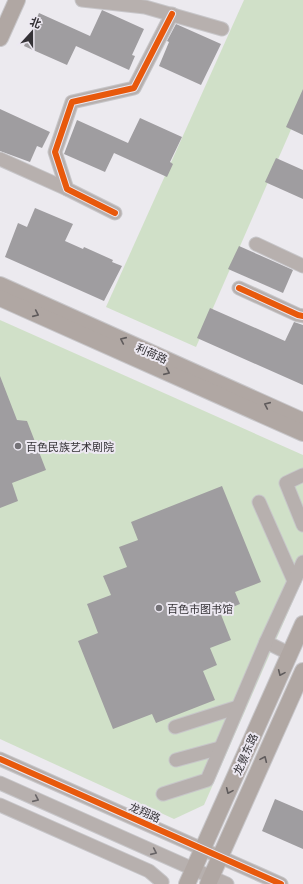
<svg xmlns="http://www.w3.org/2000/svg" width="303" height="884" font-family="'Playfair Display','Noto Sans SC',serif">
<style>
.green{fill:#d0e0c8}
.building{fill:#9f9da0}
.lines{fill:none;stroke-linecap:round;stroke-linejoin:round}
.minor-casing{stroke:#c7c6c9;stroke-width:15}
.major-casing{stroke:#c7c6c9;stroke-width:18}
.minor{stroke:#b7b0ae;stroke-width:13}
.major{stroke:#b0a7a3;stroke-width:16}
.cycleway-casing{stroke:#ece8f1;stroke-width:8}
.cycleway{stroke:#e8590c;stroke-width:6}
.oneway{stroke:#5f5b5c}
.oneway2{stroke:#686466}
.poi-dot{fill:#747277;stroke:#ece8f1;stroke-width:1.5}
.labels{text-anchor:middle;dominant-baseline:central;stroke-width:4;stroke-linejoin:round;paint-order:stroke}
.street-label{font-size:11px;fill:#343236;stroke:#ece8f1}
.poi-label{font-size:11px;fill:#343236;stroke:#ece8f1;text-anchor:start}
</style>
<rect width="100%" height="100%" fill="#eceaef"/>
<g class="green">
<polygon points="244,0 303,0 303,102 196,347 106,307"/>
<polygon points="0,320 303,455 303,578 204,805 174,819 0,739"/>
</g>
<g class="building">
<polygon points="102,10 144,29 132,55 135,56 129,70 76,46 67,65 24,46 39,13 90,36"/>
<polygon points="176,24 221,44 201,85 159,66 169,42 167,41"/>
<polygon points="303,89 303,135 286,127"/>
<polygon points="0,109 50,132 42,148 37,146 30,162 0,151"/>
<polygon points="140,118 182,137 170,162 173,164 167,177 114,153 105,172 64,154 77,120 128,143"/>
<polygon points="276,158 303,170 303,199 265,182"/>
<polygon points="35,208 73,224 65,241 83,249 84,247 113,260 112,262 122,266 104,301 5,257 18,223 27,227"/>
<polygon points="239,246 293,270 283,293 228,269"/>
<polygon points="210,308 285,341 294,322 303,325 303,385 197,338"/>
<polygon points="0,376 17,420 27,421 46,470 12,483 18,501 0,508"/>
<polygon points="222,486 261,582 235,592 240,604 220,612 231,640 210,648 217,665 203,671 215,700 156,723 152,714 113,729 78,641 98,633 87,604 111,595 103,576 127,567 119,547 138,540 131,522"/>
<polygon points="275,799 303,811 303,849 262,831"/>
</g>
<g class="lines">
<defs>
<g id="minor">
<polyline points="82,0 145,7 222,29"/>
<polyline points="0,159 67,189"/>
<polyline points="115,213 67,189 55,152 72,102 134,88 172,14"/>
<polyline points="256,244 303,266"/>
<polyline points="239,288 298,315 303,316"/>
<polyline points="303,475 286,483 303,525"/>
<polyline points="259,502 294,581"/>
<polyline points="290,654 266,642 303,562"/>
<polyline points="175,727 238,707"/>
<polyline points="0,759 281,884"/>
<polyline points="176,760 220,748"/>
<polyline points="0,783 227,884"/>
<polyline points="163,794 207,780 266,642"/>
<polyline points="0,805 149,871 162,882 161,884"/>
</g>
<g id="major">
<polyline points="0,38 17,0"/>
<polyline points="0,285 303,421"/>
<polyline points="0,298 303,433"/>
<polyline points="187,884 303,624"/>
<polyline points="208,884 303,671"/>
</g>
</defs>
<use href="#minor" class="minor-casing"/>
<use href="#major" class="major-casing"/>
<use href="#minor" class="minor"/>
<use href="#major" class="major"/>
<defs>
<g id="cycleway">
<polyline points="115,213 67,189 55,152 72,102 134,88 172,14"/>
<polyline points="239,288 298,315 303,316"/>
<polyline points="0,759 281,884"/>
</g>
</defs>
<use href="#cycleway" class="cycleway-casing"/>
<use href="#cycleway" class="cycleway"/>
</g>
<defs><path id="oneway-chevron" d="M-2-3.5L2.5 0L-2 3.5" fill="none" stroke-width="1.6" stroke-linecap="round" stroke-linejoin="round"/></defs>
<g class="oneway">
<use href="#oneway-chevron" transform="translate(36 314) rotate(24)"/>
<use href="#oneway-chevron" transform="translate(123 340) rotate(-156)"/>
<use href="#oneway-chevron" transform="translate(167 372) rotate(24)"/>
<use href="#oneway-chevron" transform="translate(267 405) rotate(-156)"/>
<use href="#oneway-chevron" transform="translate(281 673) rotate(114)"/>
<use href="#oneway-chevron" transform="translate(264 759) rotate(-66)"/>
<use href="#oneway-chevron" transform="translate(229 791) rotate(114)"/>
</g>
<g class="oneway2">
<use href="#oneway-chevron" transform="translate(36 799) rotate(24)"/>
<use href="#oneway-chevron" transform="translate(154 852) rotate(24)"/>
</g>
<g class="poi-dot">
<circle cx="18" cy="446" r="4"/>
<circle cx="159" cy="608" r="4"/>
</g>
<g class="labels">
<g class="street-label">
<text transform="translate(152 353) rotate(24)">利荷路</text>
<text transform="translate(245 754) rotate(-66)">龙景东路</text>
<text transform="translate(145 812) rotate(24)">龙翔路</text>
</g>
<g class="poi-label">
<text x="26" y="446">百色民族艺术剧院</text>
<text x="167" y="608">百色市图书馆</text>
</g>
</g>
<g transform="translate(32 32) rotate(21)" stroke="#ece8f1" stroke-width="3" paint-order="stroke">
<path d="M0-3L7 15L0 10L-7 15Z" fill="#343236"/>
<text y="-6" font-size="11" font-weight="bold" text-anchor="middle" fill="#343236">北</text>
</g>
</svg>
